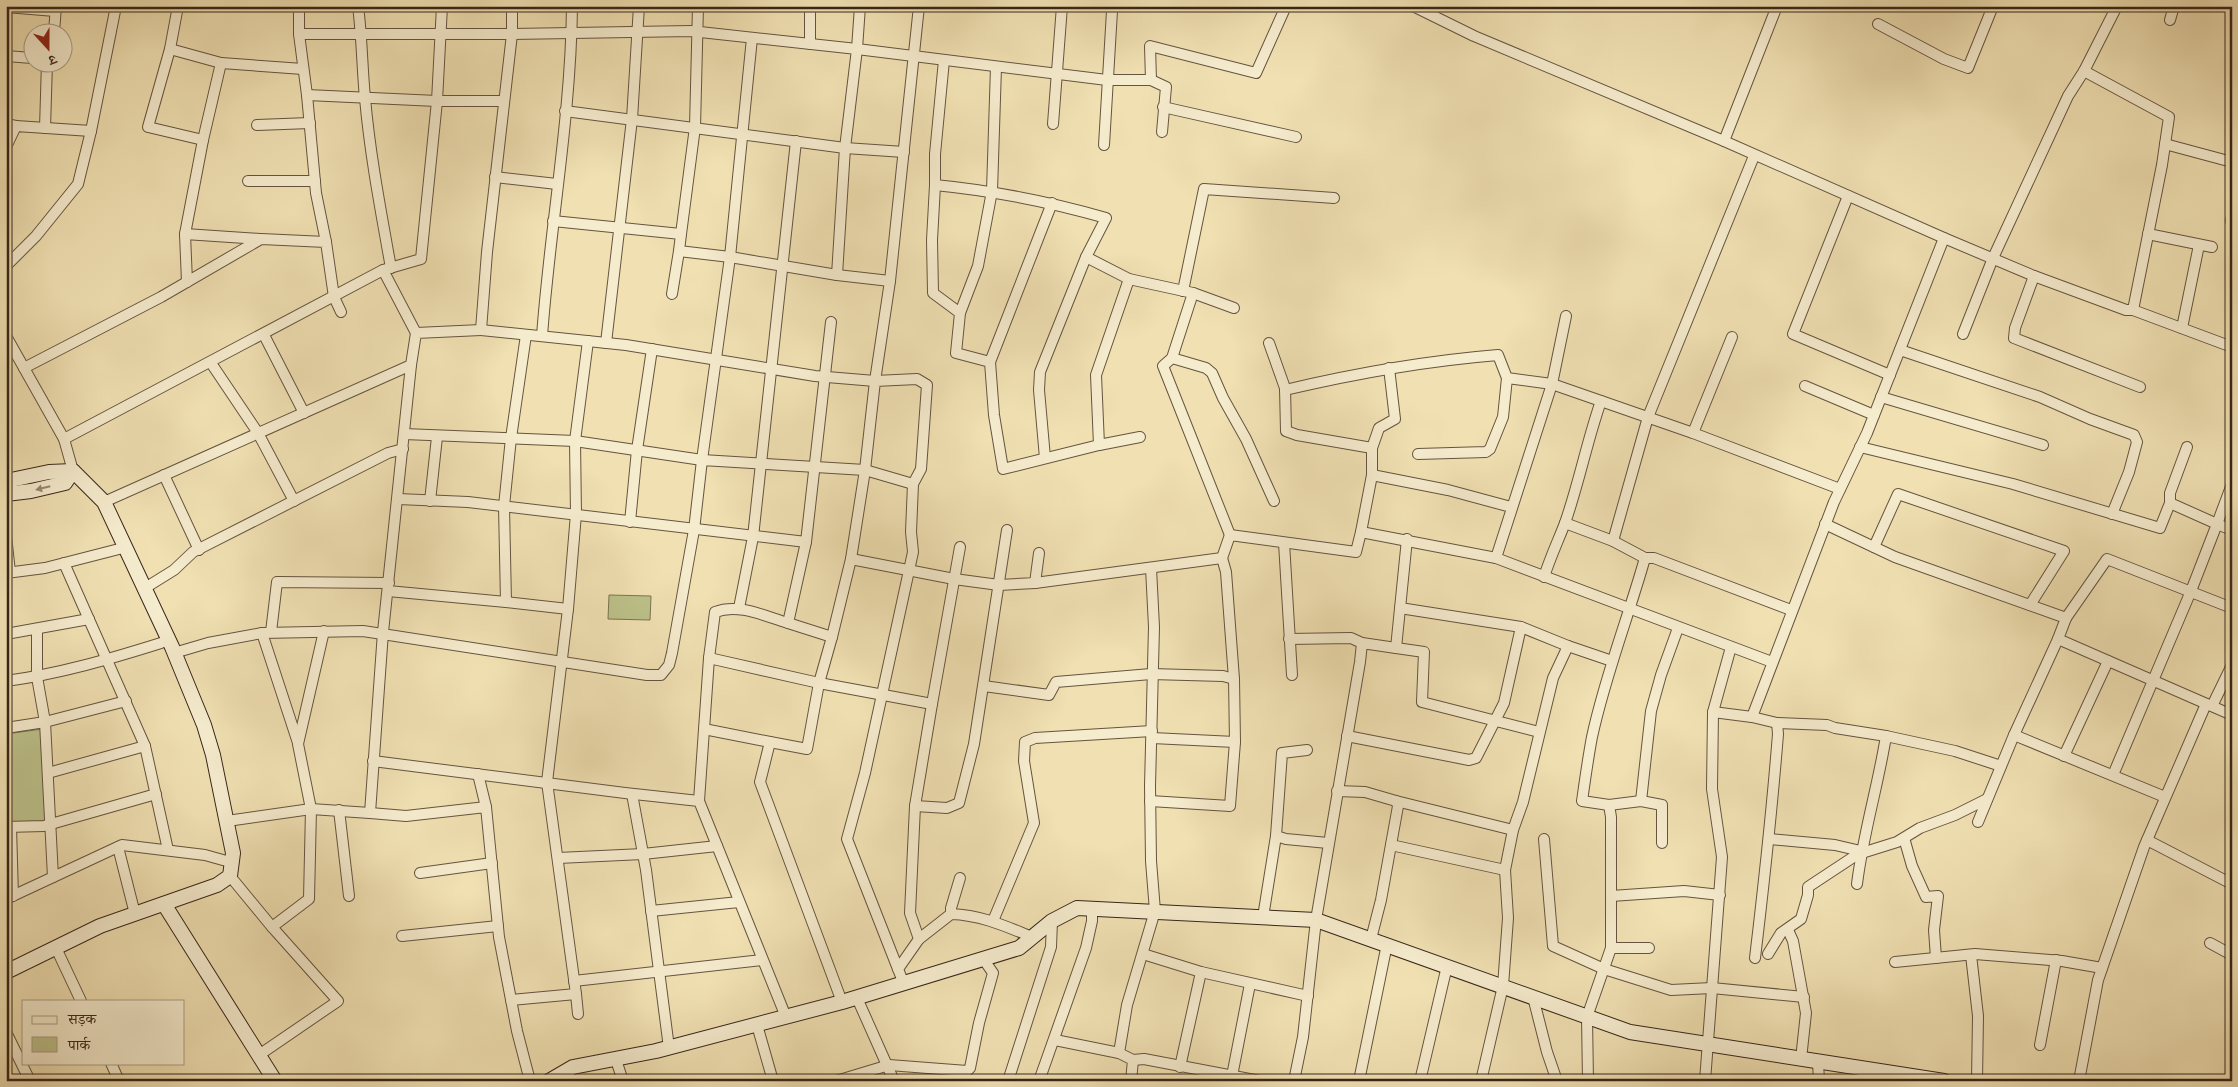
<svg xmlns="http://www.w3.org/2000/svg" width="2238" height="1087" font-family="'IM FELL Great Primer','Noto Serif Devanagari',serif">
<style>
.green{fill:#bcc18a;stroke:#7a7452}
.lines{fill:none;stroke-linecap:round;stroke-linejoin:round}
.street-casing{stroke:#65543f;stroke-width:12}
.secondary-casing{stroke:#372619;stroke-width:16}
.street{stroke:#f5ebcd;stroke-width:10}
.secondary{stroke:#f5ebcd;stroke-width:14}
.oneway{fill:#968873}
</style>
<rect width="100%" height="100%" fill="#f0e0b2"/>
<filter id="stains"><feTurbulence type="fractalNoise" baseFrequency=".004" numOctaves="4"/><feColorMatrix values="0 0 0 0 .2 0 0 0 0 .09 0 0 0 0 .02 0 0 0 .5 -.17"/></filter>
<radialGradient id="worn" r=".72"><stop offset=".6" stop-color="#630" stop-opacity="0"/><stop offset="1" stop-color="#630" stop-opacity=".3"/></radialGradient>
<g class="green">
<polygon points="609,595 651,596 650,620 608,619"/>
<polygon points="42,729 46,821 6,823 6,734"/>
</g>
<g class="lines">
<defs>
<g id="street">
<polyline points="178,6 170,49 221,63 203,140 185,234"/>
<path d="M358 6C362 37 362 67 365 98 370 155 381 212 391 268"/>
<polyline points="860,6 857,49 1107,80 1151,80 1150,46 1256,73 1286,6"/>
<polyline points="1413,6 1474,36 1724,141"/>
<polyline points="6,7 55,11"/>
<polyline points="2170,20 2174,6"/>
<polyline points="1878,24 1944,59 1968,68 1993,6"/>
<polyline points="54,32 56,6"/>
<polyline points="299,34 307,95 437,101 504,101"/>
<polyline points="810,44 810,6"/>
<polyline points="170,49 148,127 203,140"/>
<polyline points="6,56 32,58"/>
<path d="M944 60 935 154V185C996 191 1047 201 1106 218L1086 257 1129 279"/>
<polyline points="221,63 303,69"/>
<polyline points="2084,71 2169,117 2162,165 2133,310"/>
<polyline points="1151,80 1166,87 1162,132"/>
<polyline points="307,95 316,193 326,242"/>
<polyline points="1163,107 1296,137"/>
<polyline points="565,111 845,148 904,152"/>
<polyline points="6,124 16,126"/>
<polyline points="1053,124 1062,6"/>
<polyline points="257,125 310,123"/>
<polyline points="45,128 47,62"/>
<polyline points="2165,144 2232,162"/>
<polyline points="1104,145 1112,11"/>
<polyline points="6,147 16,126 91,131 116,6"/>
<polyline points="495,177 557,184"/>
<polyline points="248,181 315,181"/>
<polyline points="935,185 932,240 933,293 960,313 956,353 990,362 994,415 1003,469 1099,445 1096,375 1129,279 1193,293 1172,358 1163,366 1230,535"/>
<polyline points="1848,196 1793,334 1890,375"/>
<polyline points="553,221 681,234 679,251 730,257 752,38"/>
<polyline points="2231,221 2232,216"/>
<polyline points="681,234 695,127 698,6"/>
<polyline points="2148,234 2212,247"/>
<polyline points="1944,238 2034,276 2126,310 2133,310 2232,347"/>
<polyline points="6,266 36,236 78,184 91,131"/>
<polyline points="383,270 421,259 437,101 442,6"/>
<polyline points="2034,276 2015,328 2014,338 2140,387"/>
<polyline points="890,281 919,6"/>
<polyline points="187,282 185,234 260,239"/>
<polyline points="1183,291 1204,189 1334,198"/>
<polyline points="1193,293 1234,308"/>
<polyline points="672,294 679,251"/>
<polyline points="960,313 978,266 992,191 996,67"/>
<polyline points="2182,328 2199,245"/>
<polyline points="481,330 626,345 815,376 875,381 890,281 837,275"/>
<polyline points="1963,334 1993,258 2068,96 2084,71 2117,6"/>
<polyline points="264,335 304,413"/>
<polyline points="6,336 24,368"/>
<path d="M542 336C550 226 571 117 572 6"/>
<polyline points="606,343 632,119 639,6"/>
<polyline points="1269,343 1285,388 1286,431 1297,435 1372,448"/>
<polyline points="1900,350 2040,397 2090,419 2134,435 2137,442 2129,472 2112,514"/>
<polyline points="1172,358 1206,368 1212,373 1223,398 1246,439 1274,501"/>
<polyline points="990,362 1052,203"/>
<polyline points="211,363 258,433 294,501"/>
<polyline points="1805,386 1874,415"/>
<path d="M1285 390C1357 373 1424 361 1498 355L1507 378 1552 384 1693 433 1840 489"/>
<polyline points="1881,397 2043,445"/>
<polyline points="1693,433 1732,337"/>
<polyline points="404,434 575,441 702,460 730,257 837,275 845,148 857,49 691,31 512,34 512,6"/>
<polyline points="64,439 24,368 161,297 261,239 326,242 334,297 341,312"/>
<polyline points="1099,445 1140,437"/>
<polyline points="1860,447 2013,484 2160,528 2170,503 2217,524 2191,591 2113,775"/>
<polyline points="1418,454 1486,452 1490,449 1503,417 1507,378"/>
<polyline points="1045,458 1039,390 1040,372 1086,257"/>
<polyline points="73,471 64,439 383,270 416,333"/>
<polyline points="164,475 199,550"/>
<polyline points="1372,475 1448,490 1511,507"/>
<polyline points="2232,484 2217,524 2232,530"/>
<polyline points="398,499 468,502 806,542 831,322"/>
<polyline points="430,501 437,437"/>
<polyline points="104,502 411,365 416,333 481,330 487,252 512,34 299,34 299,6"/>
<polyline points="2170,503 2170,493 2187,447"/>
<polyline points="630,522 637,450 652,349"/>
<polyline points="1565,523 1613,541 1645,558 1654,558 1791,610"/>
<polyline points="1825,524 1895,557 2066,618 2058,639 2232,715"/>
<polyline points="1361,532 1372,475 1372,448 1379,428 1395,419 1389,368"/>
<polyline points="6,536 10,572"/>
<polyline points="1613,541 1648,417 1754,156"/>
<polyline points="1284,543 1292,675"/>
<polyline points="1874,547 1898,494 2064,551 2030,605"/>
<polyline points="1496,558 1552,384 1566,316"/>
<path d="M1645 558C1628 618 1605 676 1592 737 1588 758 1585 780 1582 801L1609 805 1641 801 1662 805V843"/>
<polyline points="851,559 865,470 913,484"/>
<polyline points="64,563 145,746 168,850"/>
<polyline points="6,573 45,568 119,549"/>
<path d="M1544 577C1550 558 1558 541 1565 523 1579 483 1587 441 1601 401"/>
<polyline points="1035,583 1222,558 1230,535 1356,552 1361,532 1496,558 1772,662"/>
<polyline points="145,588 174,570 193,552 388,453 403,449"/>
<polyline points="388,591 506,602 504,506 511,438 526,335"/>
<polyline points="506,602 568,609 576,514 575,441 588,341"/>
<polyline points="739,608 753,537 796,141"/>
<polyline points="1400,608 1521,627 1568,646 1612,661"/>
<polyline points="2066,618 2107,559 2232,608"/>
<polyline points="37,629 37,677 45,722 53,877"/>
<polyline points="271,632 277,582 389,583"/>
<polyline points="262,633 298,743"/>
<polyline points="6,634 89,619"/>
<polyline points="832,637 851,559 954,579 999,585 1035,583 1039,553"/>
<polyline points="1289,639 1351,638 1362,643"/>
<polyline points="1396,648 1424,652 1422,702 1539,732"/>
<polyline points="174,653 208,643 262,633 363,631 647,675 661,675 669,665 672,653 694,530 702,460 865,470 875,381 917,379 927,385 921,469 913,484 911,532 913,552 865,773 847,839 898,969"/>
<path d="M709 658 715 612C739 603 764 616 788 623"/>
<path d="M6 681C59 674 110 659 161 643"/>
<polyline points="984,686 1049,695 1056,682 1151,674 1223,676 1234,679"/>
<polyline points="932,704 960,547"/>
<polyline points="2212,706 2232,665"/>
<polyline points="1713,712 1731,647"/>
<polyline points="1752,717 1777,723 1827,725 1835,728 1886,736 1955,751 2001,766"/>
<polyline points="6,728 45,722 126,701"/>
<polyline points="704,729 770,742 760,782 842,1002"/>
<polyline points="2014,735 2165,797"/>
<polyline points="1347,736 1469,760 1476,758 1504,703 1521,627"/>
<polyline points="1152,738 1235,742"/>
<polyline points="770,742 807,749 819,683 832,637 788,623 806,542"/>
<polyline points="2064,756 2108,661"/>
<polyline points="373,761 625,793 699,801 786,1017"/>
<polyline points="48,773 145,746"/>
<polyline points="478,774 486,807"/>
<polyline points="1337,791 1365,792 1396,801 1398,806 1381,900 1371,939"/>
<polyline points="632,794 646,870 669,1048"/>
<polyline points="699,801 709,658 819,683 932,704 915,806 910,913 919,939 898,969 904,984"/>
<polyline points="1150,801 1230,806 1235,742 1234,679 1226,572 1222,558"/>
<polyline points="1396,801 1513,830"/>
<polyline points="1641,801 1651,711 1661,675 1678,628"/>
<polyline points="915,806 947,808 959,803 974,744 1007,530"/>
<polyline points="339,810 349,896"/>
<polyline points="370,813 406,816 486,807 499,937 517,1031 530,1081"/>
<polyline points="227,821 311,809 370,813 383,632 411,365"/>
<polyline points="1978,822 2014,735 2058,639"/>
<polyline points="6,827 44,826 156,794"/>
<polyline points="11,827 13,896"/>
<polyline points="1276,836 1286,839 1328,843"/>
<polyline points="1904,838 1912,866 1926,897 1938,896 1934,930 1936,958"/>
<polyline points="1544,839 1553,946 1604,969 1671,990 1712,988 1804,997"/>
<polyline points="1770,839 1835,845 1865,852 1897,842 1920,828 1955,815 1987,799"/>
<polyline points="2147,840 2232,884"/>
<polyline points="1391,845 1505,870"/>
<polyline points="118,847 135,914"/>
<polyline points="558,858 643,854 717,846"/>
<polyline points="420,873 492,863"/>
<polyline points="230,876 272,927"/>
<path d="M1857 884C1863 834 1878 786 1886 736"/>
<polyline points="1611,896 1684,891 1720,895"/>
<polyline points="6,899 122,845 205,855 230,862"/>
<polyline points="651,911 739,902"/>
<polyline points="951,914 951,908 960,878"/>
<polyline points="1263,917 1276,836 1282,753 1307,750"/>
<polyline points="993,921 1034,823 1024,761 1025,742 1035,738 1152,731"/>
<polyline points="1788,930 1793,941 1806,1013 1801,1059"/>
<polyline points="402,936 498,926"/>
<path d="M919 939 951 914C981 915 1005 926 1032 937"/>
<polyline points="2210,943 2232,955"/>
<polyline points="56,948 81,1001"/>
<polyline points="1611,948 1649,948"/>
<polyline points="1143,954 1201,972 1308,996"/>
<polyline points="1768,954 1781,933 1801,919 1808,895 1808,887 1861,852"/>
<polyline points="1971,955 1978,1016 1977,1081"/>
<path d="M1755 958C1764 883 1772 809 1778 734L1777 723"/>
<polyline points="1895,962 1975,954 2062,961 2102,968"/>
<polyline points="574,981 762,960"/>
<polyline points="576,994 578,1014"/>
<polyline points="1533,997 1547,1052 1557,1081"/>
<polyline points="857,998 894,1081"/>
<polyline points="511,1000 576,994 547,782 568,609"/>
<polyline points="757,1025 773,1081"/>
<polyline points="6,1032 30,1081"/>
<polyline points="1055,1040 1119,1053"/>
<polyline points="2040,1045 2056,960"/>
<polyline points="259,1055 338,1001 272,927 309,899 311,809 298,744 324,631"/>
<polyline points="616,1060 623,1081"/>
<polyline points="1133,1060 1144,1059 1260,1081"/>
<polyline points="1818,1062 1819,1081"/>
<polyline points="111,1063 119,1081"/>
<polyline points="1180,1067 1201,972"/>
<polyline points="1232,1076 1250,984"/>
<polyline points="836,1081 889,1065 967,1071 970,1068 979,1023 993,973 984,960"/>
<polyline points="1008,1081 1051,947 1052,921"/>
<polyline points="1039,1081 1086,948 1092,921 1092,908"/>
<polyline points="1131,1081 1133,1060 1119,1053 1127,1005 1155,911 1151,861 1150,786 1154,627 1151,568"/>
<polyline points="1294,1081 1303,1037 1316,920 1360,662 1362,643 1396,648 1407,539"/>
<polyline points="1359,1081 1387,944"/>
<polyline points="1420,1081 1447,966"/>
<polyline points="1481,1081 1503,986 1508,918 1505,870 1513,830 1523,802 1553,678 1568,646"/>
<polyline points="1588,1081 1587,1017 1611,948 1611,817 1609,805"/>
<polyline points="1705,1081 1722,857 1712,789 1713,712 1752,717 1834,502 1867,433 1944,238 1724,141 1777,6"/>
<polyline points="2079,1081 2098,980 2144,847 2206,704"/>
</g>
<g id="secondary">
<polyline points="6,481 49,472 73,471 104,502 172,647 204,725 213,755 233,853 230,876 217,885 100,926 6,972"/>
<polyline points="6,494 31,491 65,483 73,471"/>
<polyline points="164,904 275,1081"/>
<polyline points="549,1081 573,1067 656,1051 842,1002 1019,948 1052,921 1077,908 1316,920 1630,1032 1944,1081"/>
</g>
</defs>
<use href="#street" class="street-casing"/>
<use href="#secondary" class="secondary-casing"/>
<use href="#street" class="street"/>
<use href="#secondary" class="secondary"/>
</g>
<defs><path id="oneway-solid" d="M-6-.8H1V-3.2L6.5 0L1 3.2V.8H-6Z" transform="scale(1.25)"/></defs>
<use class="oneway" href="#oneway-solid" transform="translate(43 488) rotate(166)"/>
<rect width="2238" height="1087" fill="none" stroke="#f0e0b2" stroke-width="25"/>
<rect x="8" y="8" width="2223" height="1072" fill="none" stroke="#372619" stroke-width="2.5"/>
<rect x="12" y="12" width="2213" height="1062" fill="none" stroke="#372619"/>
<rect x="22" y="1000" width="162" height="65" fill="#f5ebcd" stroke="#a99c85"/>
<rect x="32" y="1016" width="25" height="8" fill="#f5ebcd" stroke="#a99c85"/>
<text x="68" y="1024" font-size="15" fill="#372619">सड़क</text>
<rect x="32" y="1037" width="25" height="15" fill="#bcc18a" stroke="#a99c85"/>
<text x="68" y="1050" font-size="15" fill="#372619">पार्क</text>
<g transform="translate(48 48) rotate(159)"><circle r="24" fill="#f5ebcd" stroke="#a99c85"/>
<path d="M0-4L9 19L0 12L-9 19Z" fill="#8f2418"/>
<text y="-8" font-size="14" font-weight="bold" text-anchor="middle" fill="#372619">उ</text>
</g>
<rect width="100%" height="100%" filter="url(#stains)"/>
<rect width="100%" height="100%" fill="url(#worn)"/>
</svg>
